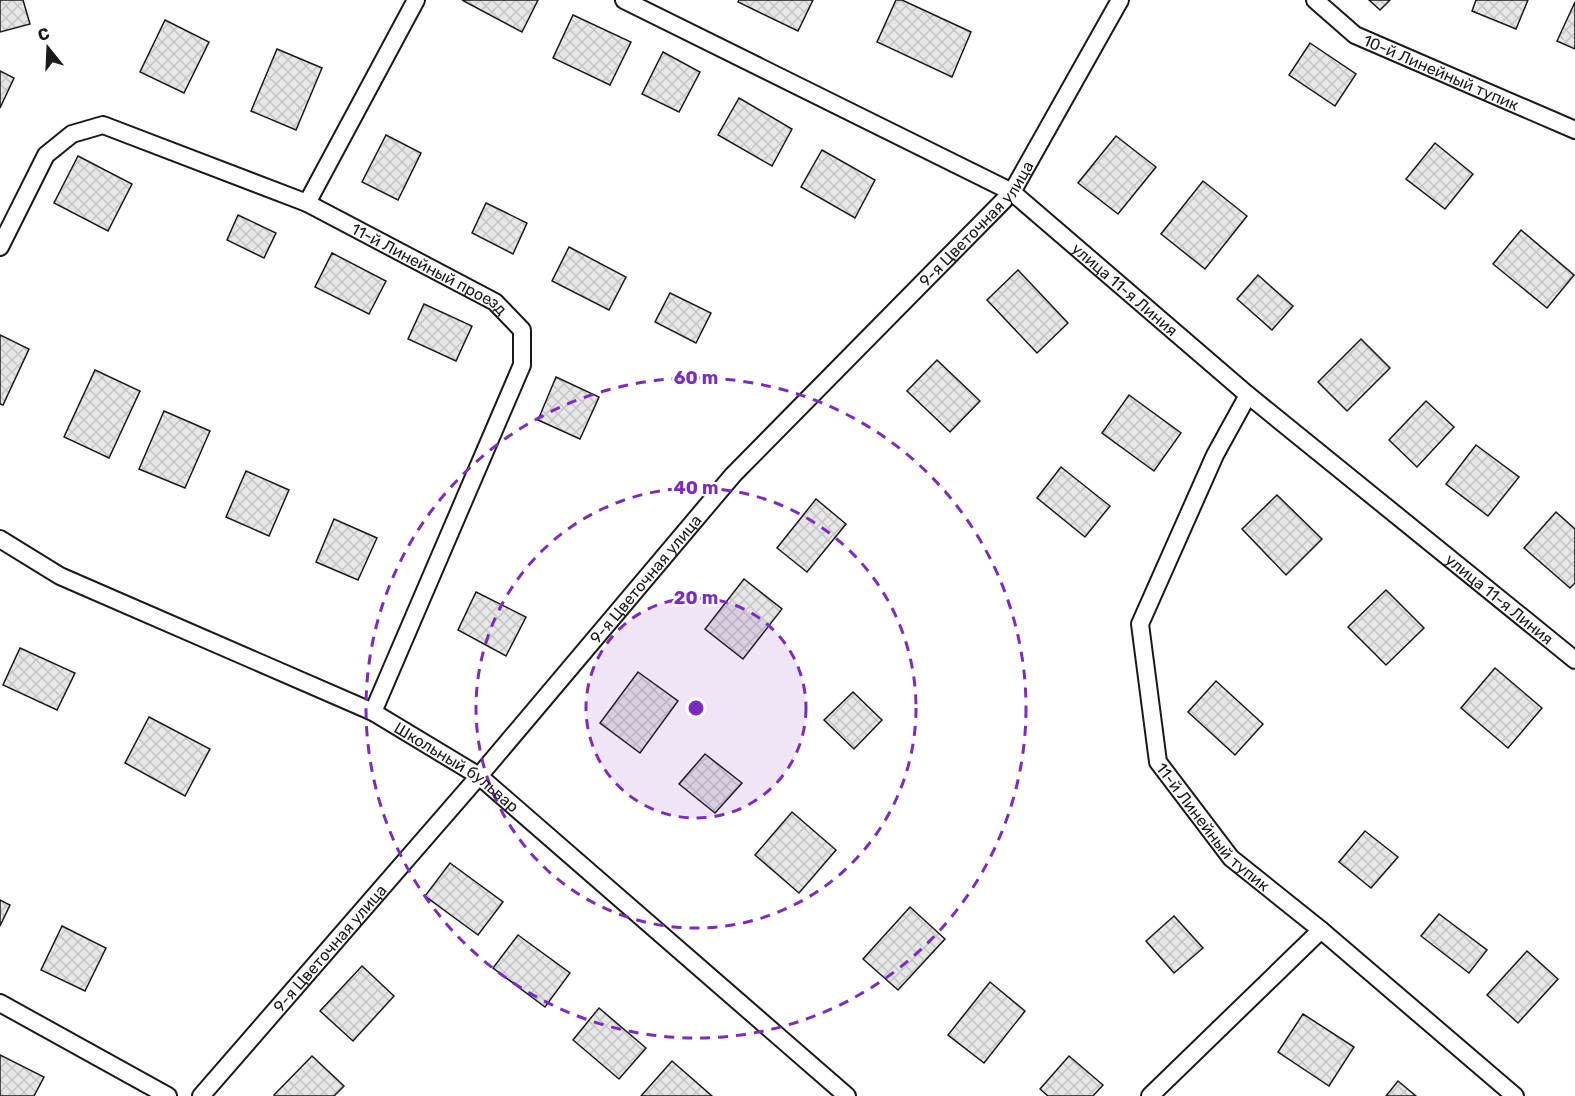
<svg xmlns="http://www.w3.org/2000/svg" width="1575" height="1096" font-family="Rubik,sans-serif">
<style>
.building{fill:url(#building-cross-hatch);stroke:#1a1a1a;stroke-width:1.5}
.lines{fill:none;stroke-linecap:round;stroke-linejoin:round}
.lane-casing{stroke:#1a1a1a;stroke-width:20}
.lane{stroke:#fff;stroke-width:16}
.ring{fill:none;stroke:#7b2cbf;stroke-width:3;stroke-dasharray:10 8}
.labels{text-anchor:middle;dominant-baseline:central;stroke-width:4.5;stroke-linejoin:round;paint-order:stroke}
.street-label{font-size:16px;fill:#1a1a1a;stroke:#fff}
.centre{fill:#7b2cbf;stroke:#fff;stroke-width:3}
.ring-label{font-size:18px;text-anchor:middle;font-weight:bold;fill:#7b2cbf;stroke:#fff;stroke-width:4.5;stroke-linejoin:round;paint-order:stroke}
</style>
<defs>
<pattern id="building-cross-hatch" width="8" height="8" patternUnits="userSpaceOnUse" patternTransform="scale(1.5)"><rect width="8" height="8" fill="#e6e6e6"/><path d="M0 0l8 8M0 8l8-8" fill="none" stroke="#c5c5c5"/></pattern>
</defs>
<rect width="100%" height="100%" fill="#fff"/>
<g class="building">
<polygon points="0,0 23,0 30,24 0,32"/>
<polygon points="462,0 538,0 522,32"/>
<polygon points="739,0 813,0 798,31 738,2"/>
<polygon points="896,0 902,0 971,32 952,77 877,42"/>
<polygon points="1369,0 1390,0 1380,10"/>
<polygon points="1476,0 1528,0 1516,29 1472,11"/>
<polygon points="1575,2 1575,49 1557,41"/>
<polygon points="573,15 631,42 610,85 553,58"/>
<polygon points="165,20 209,42 184,93 140,72"/>
<polygon points="1310,43 1356,74 1335,106 1289,75"/>
<polygon points="277,49 322,68 296,130 251,111"/>
<polygon points="663,52 700,72 679,112 642,94"/>
<polygon points="0,71 14,78 0,108"/>
<polygon points="739,98 792,129 772,166 718,135"/>
<polygon points="386,135 421,153 398,200 362,182"/>
<polygon points="1116,136 1156,167 1118,214 1078,183"/>
<polygon points="1435,143 1473,174 1445,209 1406,179"/>
<polygon points="822,150 875,180 855,218 801,187"/>
<polygon points="78,156 132,184 108,231 54,203"/>
<polygon points="1203,181 1247,216 1205,269 1161,234"/>
<polygon points="486,203 527,223 513,254 472,233"/>
<polygon points="238,215 276,233 264,258 227,240"/>
<polygon points="1521,230 1574,275 1547,308 1493,264"/>
<polygon points="569,247 626,277 609,310 552,281"/>
<polygon points="332,253 386,281 369,314 315,287"/>
<polygon points="1018,270 1068,323 1037,353 987,300"/>
<polygon points="1258,275 1293,306 1272,330 1237,299"/>
<polygon points="670,293 711,313 696,343 655,322"/>
<polygon points="424,304 472,326 456,361 408,339"/>
<polygon points="0,335 29,349 3,405 0,404"/>
<polygon points="1361,339 1390,368 1347,411 1318,382"/>
<polygon points="937,360 980,401 950,432 907,391"/>
<polygon points="95,370 140,391 109,458 64,437"/>
<polygon points="556,377 599,397 580,439 538,420"/>
<polygon points="1129,395 1181,433 1154,471 1102,433"/>
<polygon points="1426,401 1454,427 1417,467 1389,440"/>
<polygon points="164,411 210,431 185,488 139,469"/>
<polygon points="1476,445 1519,477 1488,516 1446,484"/>
<polygon points="1061,467 1110,506 1085,537 1037,498"/>
<polygon points="246,471 289,490 269,536 226,517"/>
<polygon points="1277,495 1322,539 1286,575 1242,529"/>
<polygon points="816,499 846,524 807,572 777,548"/>
<polygon points="1556,512 1575,529 1575,583 1570,588 1524,548"/>
<polygon points="334,519 377,538 358,580 316,562"/>
<polygon points="744,579 782,609 743,659 705,629"/>
<polygon points="1386,590 1424,628 1386,665 1348,627"/>
<polygon points="476,592 526,617 506,656 458,630"/>
<polygon points="20,648 75,673 57,710 3,685"/>
<polygon points="1495,668 1542,708 1508,748 1461,708"/>
<polygon points="638,672 678,701 640,753 600,723"/>
<polygon points="1216,681 1263,724 1235,755 1188,712"/>
<polygon points="853,692 882,720 854,749 824,720"/>
<polygon points="149,717 210,749 185,796 125,763"/>
<polygon points="705,754 742,783 715,813 679,784"/>
<polygon points="792,812 836,850 799,893 755,855"/>
<polygon points="1365,831 1398,857 1371,888 1339,862"/>
<polygon points="450,863 503,902 478,935 425,896"/>
<polygon points="0,900 10,905 0,926"/>
<polygon points="910,907 945,939 898,990 863,959"/>
<polygon points="1439,914 1487,950 1469,973 1421,936"/>
<polygon points="1174,916 1203,948 1174,973 1146,941"/>
<polygon points="62,926 106,948 85,991 41,970"/>
<polygon points="518,935 570,973 545,1007 493,968"/>
<polygon points="1527,951 1558,979 1518,1023 1487,995"/>
<polygon points="362,966 394,996 353,1041 320,1011"/>
<polygon points="990,982 1025,1011 984,1063 948,1035"/>
<polygon points="599,1008 646,1048 619,1079 573,1040"/>
<polygon points="1303,1014 1354,1047 1329,1086 1278,1052"/>
<polygon points="0,1055 44,1077 34,1096 0,1096"/>
<polygon points="312,1056 344,1086 334,1096 275,1096 274,1095"/>
<polygon points="1069,1056 1103,1085 1093,1096 1048,1096 1040,1089"/>
<polygon points="672,1061 712,1096 641,1096"/>
<polygon points="1398,1081 1416,1096 1386,1096"/>
</g>
<g class="lines">
<defs>
<g id="lane">
<path id="s1" d="M624 0 1012 192 1248 395 1575 660"/>
<path id="s2" d="M1315 0 1355 35 1575 130"/>
<polyline points="307,203 416,0"/>
<path id="s3" d="M0 247 46 155 72 134 103 125 307 203 495 302 522 330V365L373 712"/>
<path id="s4" d="M1248 395 1215 455 1140 624 1158 762 1231 858 1321 930 1515 1096"/>
<path id="s5" d="M0 539 60 576 373 712 479 776 847 1096"/>
<polyline points="0,1003 168,1096"/>
<path id="s6" d="M201 1096 479 776 733 475 1012 192 1120 0"/>
<polyline points="1150,1096 1321,930"/>
</g>
</defs>
<use href="#lane" class="lane-casing"/>
<use href="#lane" class="lane"/>
</g>
<circle cx="696" cy="708" r="110" fill="#7b2cbf" fill-opacity=".12"/>
<g class="ring">
<circle cx="696" cy="708" r="110"/>
<circle cx="696" cy="708" r="220"/>
<circle cx="696" cy="708" r="330"/>
</g>
<g class="labels">
<g class="street-label">
<text stroke="none"><textPath href="#s2" startOffset="147">10-й Линейный тупик</textPath></text>
<text stroke="none"><textPath href="#s6" startOffset="1168">9-я Цветочная улица</textPath></text>
<text stroke="none"><textPath href="#s3" startOffset="526">11-й Линейный проезд</textPath></text>
<text stroke="none"><textPath href="#s1" startOffset="582">улица 11-я Линия</textPath></text>
<text stroke="none"><textPath href="#s6" startOffset="682">9-я Цветочная улица</textPath></text>
<text stroke="none"><textPath href="#s1" startOffset="1068">улица 11-я Линия</textPath></text>
<text stroke="none"><textPath href="#s5" startOffset="512">Школьный бульвар</textPath></text>
<text stroke="none"><textPath href="#s4" startOffset="478">11-й Линейный тупик</textPath></text>
<text stroke="none"><textPath href="#s6" startOffset="196">9-я Цветочная улица</textPath></text>
</g>
</g>
<circle cx="696" cy="708" r="9" class="centre"/>
<g class="ring-label">
<text x="696" y="384">60 m</text>
<text x="696" y="494">40 m</text>
<text x="696" y="604">20 m</text>
</g>
<g transform="translate(48 48) rotate(342)" stroke="#ffffff" stroke-width="4.5" paint-order="stroke">
<path d="M0-4.5L10 22L0 15L-10 22Z" fill="#1a1a1a"/>
<text y="-9" font-size="16" font-weight="bold" text-anchor="middle" fill="#1a1a1a">С</text>
</g>
</svg>
